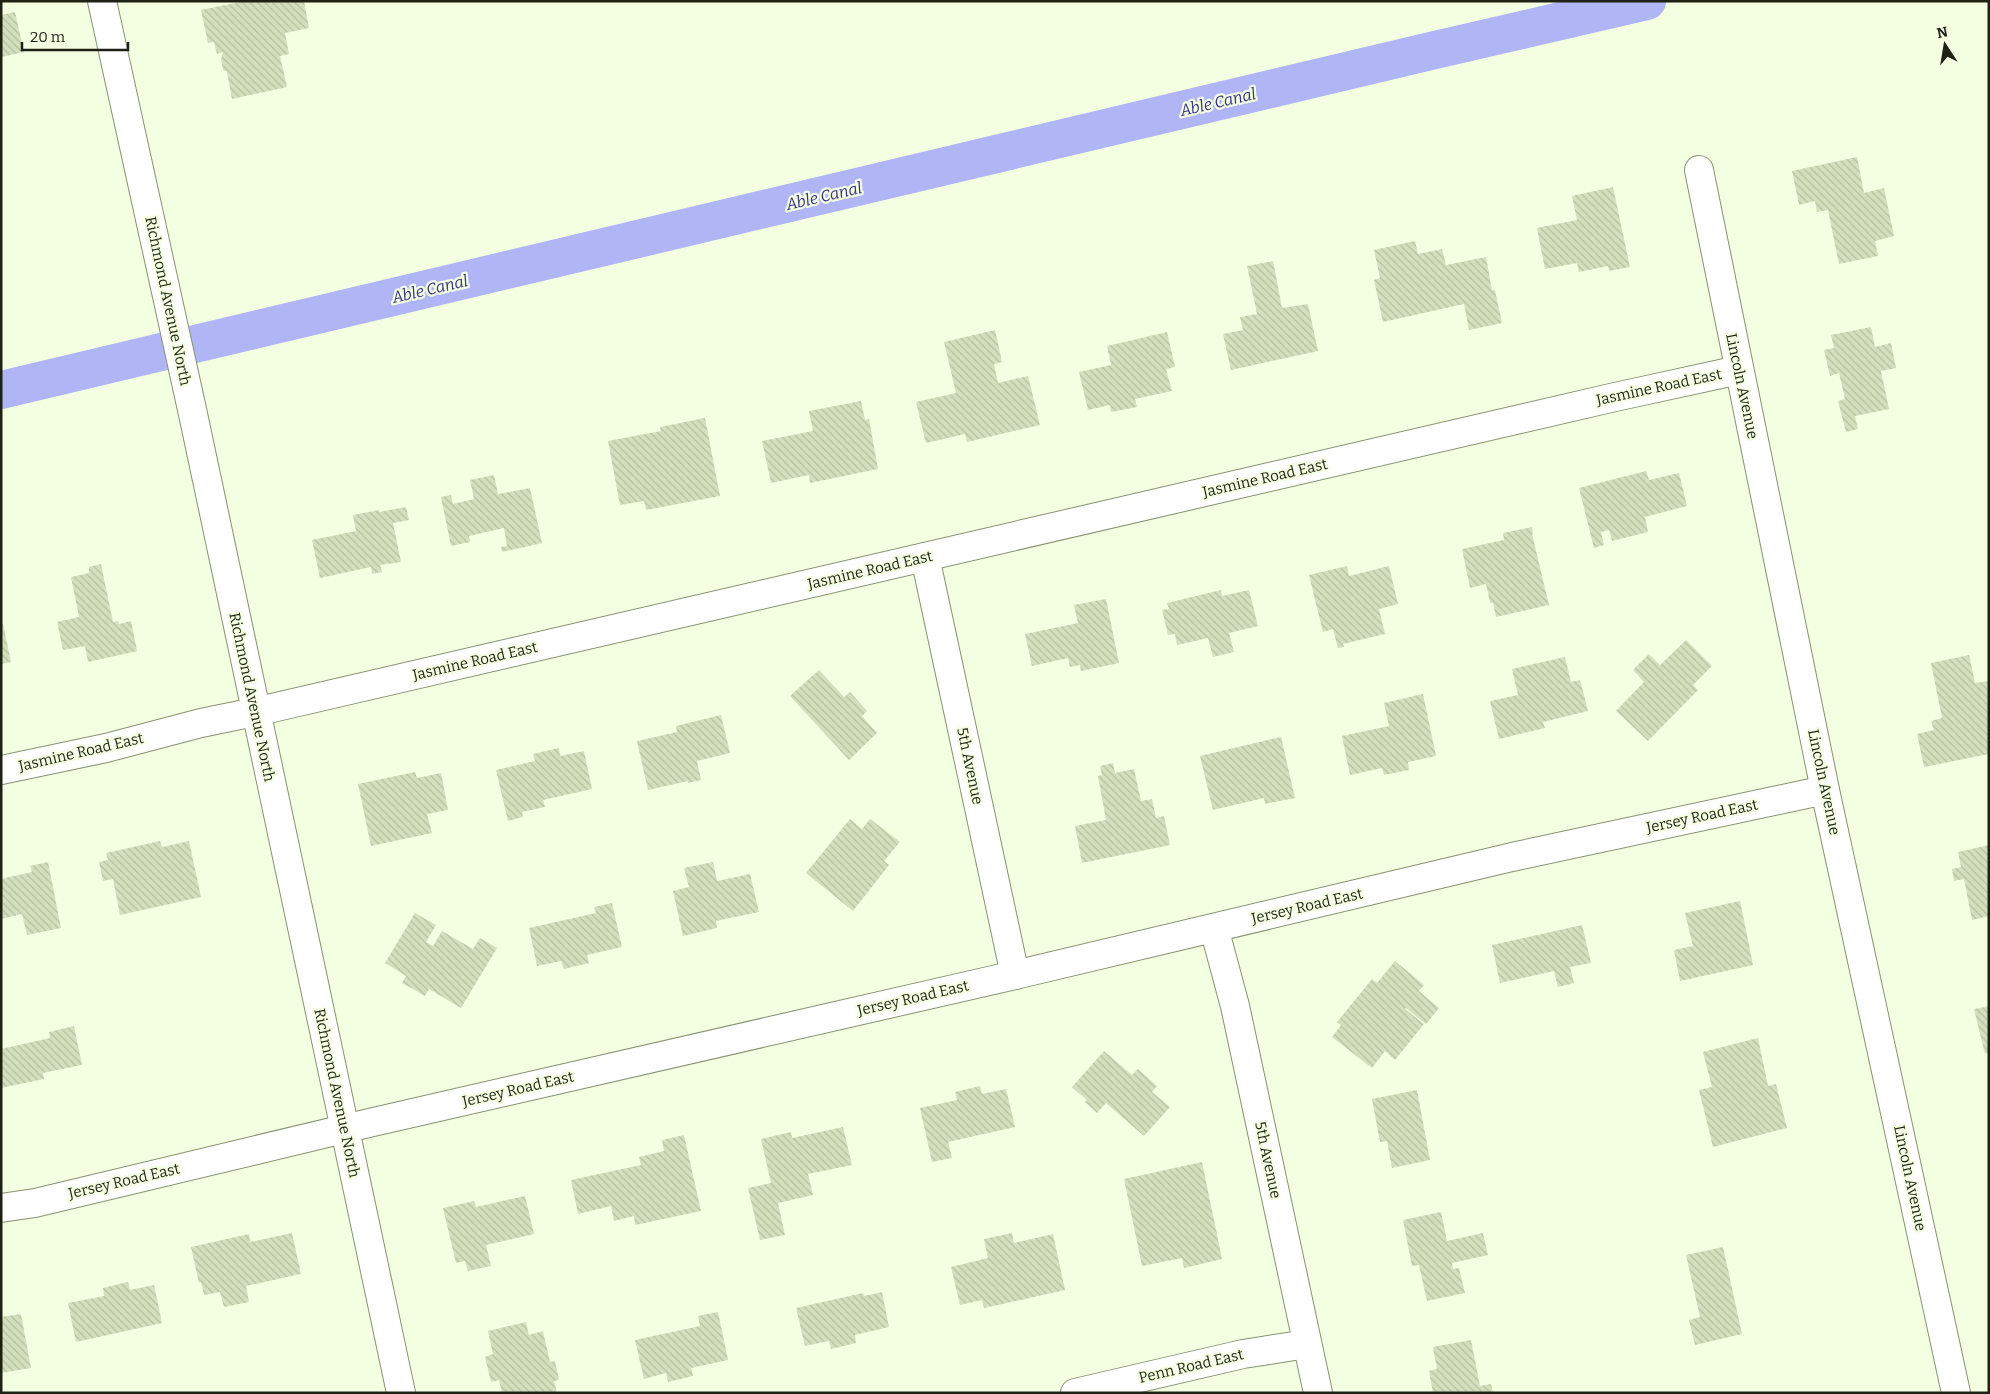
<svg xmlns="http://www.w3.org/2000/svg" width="1990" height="1394" font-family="Bitter,serif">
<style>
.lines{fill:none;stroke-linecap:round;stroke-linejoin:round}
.canal{stroke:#b0b5f5;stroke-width:38}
.building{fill:url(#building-back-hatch)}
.minor-casing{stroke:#879271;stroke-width:30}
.tertiary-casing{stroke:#879271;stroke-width:30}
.minor{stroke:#fff;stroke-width:28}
.tertiary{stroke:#fff;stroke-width:28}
.labels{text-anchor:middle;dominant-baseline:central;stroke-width:4.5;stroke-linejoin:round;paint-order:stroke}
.street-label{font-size:15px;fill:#1e2215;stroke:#f4fee1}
.water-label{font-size:16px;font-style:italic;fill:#373089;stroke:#f4fee1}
</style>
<defs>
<pattern id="building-back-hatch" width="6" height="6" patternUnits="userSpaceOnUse" patternTransform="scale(1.25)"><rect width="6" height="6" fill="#d4e0bd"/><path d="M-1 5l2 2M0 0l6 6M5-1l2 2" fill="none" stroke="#b6c0a2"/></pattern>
</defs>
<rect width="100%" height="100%" fill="#f4fee1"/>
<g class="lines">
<polyline class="canal" points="1,390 1435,50 1647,1"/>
</g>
<g class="building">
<polygon points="245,1 304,1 309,28 285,33 289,54 280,56 287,87 232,99 227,72 223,70 221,59 223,52 217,54 214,42 208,43 201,10"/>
<polygon points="15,12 24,52 1,57 1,15"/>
<polygon points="1857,157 1864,193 1884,188 1894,236 1875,241 1878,256 1839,264 1828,210 1817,212 1815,201 1799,205 1792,171"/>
<polygon points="1613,187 1630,267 1609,271 1608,266 1579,272 1577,263 1545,269 1537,228 1577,220 1572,196"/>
<polygon points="1415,241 1418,254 1442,249 1446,265 1486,257 1492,290 1495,290 1502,323 1469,330 1464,304 1383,322 1374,280 1380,278 1374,250"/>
<polygon points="1273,261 1282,308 1308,304 1318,351 1231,370 1223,334 1243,330 1240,317 1257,314 1247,266"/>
<polygon points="1871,327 1875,347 1891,343 1896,368 1881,371 1889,409 1855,416 1858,429 1846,432 1838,401 1845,399 1839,373 1830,376 1824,350 1834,348 1831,335"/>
<polygon points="995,330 1002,362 994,364 998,383 1028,376 1040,425 967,442 965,434 926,443 916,402 956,393 944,342"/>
<polygon points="1167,332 1175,367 1166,369 1172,391 1135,399 1137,407 1111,412 1110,405 1088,410 1079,372 1111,365 1107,346"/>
<polygon points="861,401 865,420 869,419 878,469 810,483 809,475 771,483 762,441 813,431 809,411"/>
<polygon points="705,418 720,496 646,510 644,501 620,505 608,441 661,431 660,427"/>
<polygon points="1646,471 1649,480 1679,473 1687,506 1645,517 1648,532 1612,541 1609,530 1601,532 1604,545 1594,548 1579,488"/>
<polygon points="494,475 498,494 530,488 542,543 502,552 501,547 507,546 504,528 469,536 470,542 451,546 441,497 451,495 453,504 474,499 470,480"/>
<polygon points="406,507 409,520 393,523 401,562 380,565 382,572 372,574 371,567 320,578 312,540 356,531 353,515 379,510 379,512"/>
<polygon points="1532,527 1533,534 1532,534 1549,605 1496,617 1493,603 1490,603 1486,584 1470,588 1462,549 1504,540 1503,533"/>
<polygon points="101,564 113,622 118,621 119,624 131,621 137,651 88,662 85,646 63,650 57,622 79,617 71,577 89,573 89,567"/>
<polygon points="1347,566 1349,576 1389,566 1398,604 1379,609 1385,634 1343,644 1344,647 1338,648 1333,629 1323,632 1309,575"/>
<polygon points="1221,590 1222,596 1249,590 1258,626 1229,633 1234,652 1213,657 1208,638 1177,645 1175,634 1168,635 1162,610 1169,609 1167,603"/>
<polygon points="1106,599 1119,663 1081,671 1080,665 1070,667 1068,658 1032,666 1025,634 1078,623 1074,605"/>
<polygon points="1,624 3,624 11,662 1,664"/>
<polygon points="1686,640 1712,666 1693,685 1698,690 1648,741 1616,711 1644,682 1633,670 1649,654 1660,665"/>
<polygon points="1969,655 1975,683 1989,681 1989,754 1924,767 1917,734 1934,730 1931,721 1942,718 1931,663"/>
<polygon points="1565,657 1571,682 1580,680 1588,711 1543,722 1545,728 1499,739 1490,701 1518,695 1512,669"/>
<polygon points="819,670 844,697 850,692 867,711 862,716 877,733 849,760 790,696"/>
<polygon points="1423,694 1436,756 1408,762 1409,770 1384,775 1382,768 1350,775 1342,736 1389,726 1384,703"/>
<polygon points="721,715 730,753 697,761 701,780 688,783 688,781 648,790 637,741 677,732 676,726"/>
<polygon points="1281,737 1295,798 1265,804 1264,798 1213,810 1200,756"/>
<polygon points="559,748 560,756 584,751 592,789 543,800 545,807 522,812 523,817 508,821 496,770 535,761 533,754"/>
<polygon points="1113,763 1115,773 1134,769 1141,801 1152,799 1156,818 1164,816 1170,845 1082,863 1075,826 1106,820 1098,776 1102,775 1100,766"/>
<polygon points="415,772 417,778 441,773 448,810 427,814 432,833 371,846 358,784"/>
<polygon points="850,819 862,829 870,819 900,842 884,861 889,865 853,911 806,873"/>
<polygon points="160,841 162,847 189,841 201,897 120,915 113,879 103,881 99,862 108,860 106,853"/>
<polygon points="1989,845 1989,916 1972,920 1964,879 1954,881 1952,869 1961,867 1958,852"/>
<polygon points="48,862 61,928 27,935 22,914 1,919 1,879 32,872 30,866"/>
<polygon points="713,862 717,881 750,874 759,912 716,921 717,928 683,936 673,891 689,887 684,868"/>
<polygon points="1740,901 1753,965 1680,981 1674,950 1693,946 1685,913"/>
<polygon points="612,903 622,947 587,955 589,963 564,969 561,961 537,966 529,928 596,913 594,907"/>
<polygon points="415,913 436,925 426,942 433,946 442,931 473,949 480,938 497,948 461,1008 429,989 425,996 402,983 406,976 385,963"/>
<polygon points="1582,925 1591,963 1570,967 1574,983 1558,987 1554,971 1500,983 1492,945"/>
<polygon points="1395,961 1424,985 1419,991 1439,1008 1426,1024 1406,1008 1405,1009 1424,1024 1395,1060 1385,1051 1372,1068 1332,1037 1341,1025 1337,1022 1372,979 1377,983"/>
<polygon points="1989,1006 1989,1053 1985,1054 1974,1009"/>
<polygon points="74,1026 82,1065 43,1073 44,1079 1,1088 1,1049 50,1038 49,1032"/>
<polygon points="1758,1038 1768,1086 1776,1084 1787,1128 1713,1147 1699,1090 1712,1087 1703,1052"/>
<polygon points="1104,1051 1132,1075 1138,1069 1157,1086 1152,1092 1170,1107 1144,1136 1106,1103 1097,1113 1085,1102 1087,1100 1072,1087"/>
<polygon points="980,1086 982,1094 1006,1089 1015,1127 948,1142 952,1158 932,1162 920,1108 957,1100 955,1092"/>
<polygon points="1417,1090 1430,1160 1392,1168 1387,1141 1380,1142 1372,1099"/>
<polygon points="843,1127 852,1165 808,1174 813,1195 778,1203 785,1235 760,1240 748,1188 771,1183 761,1139 791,1132 792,1138"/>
<polygon points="684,1135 701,1211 635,1225 634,1216 614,1221 611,1206 578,1214 571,1180 641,1165 639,1157 664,1151 662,1140"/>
<polygon points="1202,1162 1222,1259 1184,1268 1182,1258 1142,1266 1124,1179"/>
<polygon points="525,1196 534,1234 486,1245 491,1266 468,1271 465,1261 456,1263 443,1208 474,1201 476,1207"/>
<polygon points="1441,1212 1447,1241 1483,1233 1488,1255 1452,1263 1453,1269 1459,1268 1465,1293 1427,1301 1419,1265 1412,1266 1403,1220"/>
<polygon points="292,1233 301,1274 246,1286 249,1302 224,1307 220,1292 204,1295 201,1282 199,1283 191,1247 249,1234 250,1242"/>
<polygon points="1012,1233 1014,1243 1053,1234 1065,1290 984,1308 982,1300 960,1305 951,1267 988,1258 984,1239"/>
<polygon points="1723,1247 1742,1334 1695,1345 1689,1320 1700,1317 1686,1255"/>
<polygon points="128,1282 130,1290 154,1285 162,1323 76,1342 68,1303 104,1296 103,1288"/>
<polygon points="882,1292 889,1327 855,1335 856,1343 831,1349 829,1341 805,1346 796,1308 863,1293 864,1296"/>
<polygon points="718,1312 728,1360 691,1368 693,1376 668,1382 666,1373 644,1379 635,1340 700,1326 698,1316"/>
<polygon points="21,1314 31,1368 1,1373 1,1317"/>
<polygon points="526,1322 529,1335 543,1331 550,1362 555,1361 559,1380 554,1381 557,1393 502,1393 499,1380 491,1382 485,1357 493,1354 488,1331"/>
<polygon points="1471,1340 1480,1386 1491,1384 1493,1393 1433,1393 1429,1371 1437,1369 1433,1347"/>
</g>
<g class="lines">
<defs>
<g id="minor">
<polyline points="1699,170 1825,790 1956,1393"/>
<polyline points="925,557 1015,975"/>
<polyline points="1,770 106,748 201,723 255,712 1615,397 1739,370"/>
<polyline points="1214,928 1235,1006 1318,1393"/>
<polyline points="1,1208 35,1203 369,1123 1015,975 1512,857 1825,790"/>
<polyline points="1075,1393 1243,1354 1307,1344"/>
</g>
<polyline id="tertiary" points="102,1 193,414 401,1393"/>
</defs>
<use href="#minor" class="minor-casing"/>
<use href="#tertiary" class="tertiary-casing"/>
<use href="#minor" class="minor"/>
<use href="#tertiary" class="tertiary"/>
</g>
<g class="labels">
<g class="street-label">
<text transform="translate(168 301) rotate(78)">Richmond Avenue North</text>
<text transform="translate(1742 386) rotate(78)">Lincoln Avenue</text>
<text transform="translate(1659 387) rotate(-12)">Jasmine Road East</text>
<text transform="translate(1265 478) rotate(-13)">Jasmine Road East</text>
<text transform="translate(870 570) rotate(-13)">Jasmine Road East</text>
<text transform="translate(475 661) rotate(-13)">Jasmine Road East</text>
<text transform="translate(252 697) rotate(78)">Richmond Avenue North</text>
<text transform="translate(81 752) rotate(-13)">Jasmine Road East</text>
<text transform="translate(970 766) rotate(78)">5th Avenue</text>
<text transform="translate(1824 782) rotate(78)">Lincoln Avenue</text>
<text transform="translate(1702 816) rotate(-12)">Jersey Road East</text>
<text transform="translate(1307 906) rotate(-13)">Jersey Road East</text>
<text transform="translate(913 998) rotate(-13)">Jersey Road East</text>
<text transform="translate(518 1089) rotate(-13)">Jersey Road East</text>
<text transform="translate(337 1093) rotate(78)">Richmond Avenue North</text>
<text transform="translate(1268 1160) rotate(78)">5th Avenue</text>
<text transform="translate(1910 1178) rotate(78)">Lincoln Avenue</text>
<text transform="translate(124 1181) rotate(-13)">Jersey Road East</text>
<text transform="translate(1191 1366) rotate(-13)">Penn Road East</text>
</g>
<g class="water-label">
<text transform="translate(1218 102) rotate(-13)">Able Canal</text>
<text transform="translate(824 196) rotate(-13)">Able Canal</text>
<text transform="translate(430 289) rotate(-13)">Able Canal</text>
</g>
</g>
<rect width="1990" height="1394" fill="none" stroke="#1e2215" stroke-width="5"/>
<g transform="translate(1945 45) rotate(348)" stroke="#f4fee1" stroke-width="4" paint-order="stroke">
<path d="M0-4L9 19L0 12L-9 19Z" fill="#1e2215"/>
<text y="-8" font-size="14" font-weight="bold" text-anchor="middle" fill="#1e2215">N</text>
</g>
<path d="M22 42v8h106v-8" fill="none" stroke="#1e2215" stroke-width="2.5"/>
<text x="30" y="42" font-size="15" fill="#1e2215" stroke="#f4fee1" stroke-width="4" paint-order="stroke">20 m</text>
</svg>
